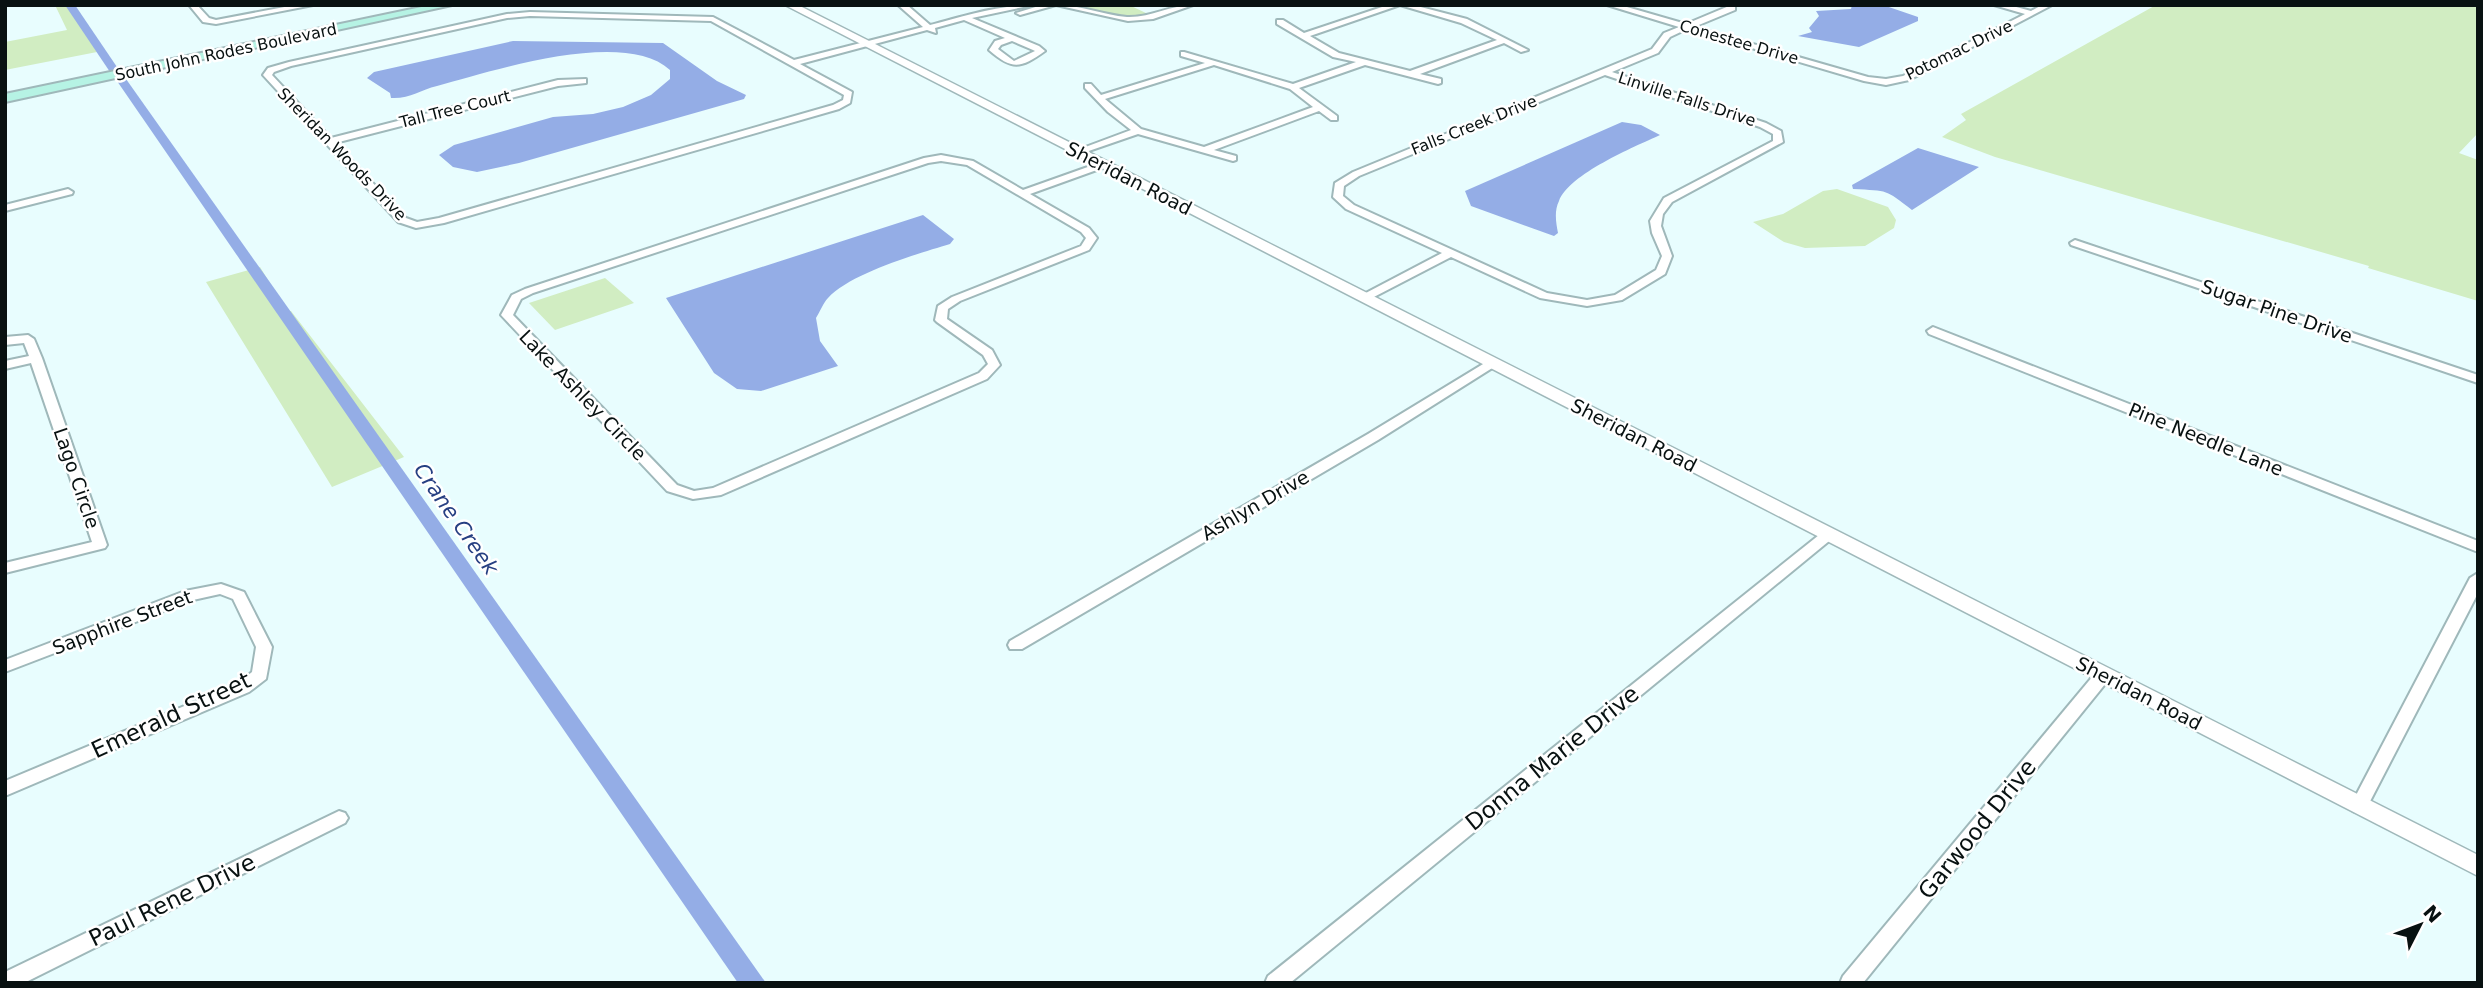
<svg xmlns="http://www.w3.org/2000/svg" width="2483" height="988" font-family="'DejaVu Sans',sans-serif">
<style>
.green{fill:#d1edc2}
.water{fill:#94ade6}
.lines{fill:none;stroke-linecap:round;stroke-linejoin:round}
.canal{fill:#94ade6;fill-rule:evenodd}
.minor-casing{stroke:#9fb8ba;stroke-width:4}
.tertiary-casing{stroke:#9fb8ba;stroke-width:3}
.secondary-casing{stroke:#9fb8ba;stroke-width:4}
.minor{fill:#fff;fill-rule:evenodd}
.tertiary{fill:#fff;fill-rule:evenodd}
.secondary{fill:#b6f3e4;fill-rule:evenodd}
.labels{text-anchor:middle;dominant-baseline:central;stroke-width:5;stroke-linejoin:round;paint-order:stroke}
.far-street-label{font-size:16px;fill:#081111;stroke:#fff}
.street-label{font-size:19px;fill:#081111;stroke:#fff}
.water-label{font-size:21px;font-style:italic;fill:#263f82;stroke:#fff}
.near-street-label{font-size:23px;fill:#081111;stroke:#fff}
</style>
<rect width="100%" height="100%" fill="#e8fdfe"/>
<g class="green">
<polygon points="55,5 68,5 97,52 5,70 5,42 67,30"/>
<polygon points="1067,5 1129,5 1148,14 1118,17"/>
<polygon points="2156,5 2478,5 2478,133 2459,153 2478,160 2478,301 2368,268 2369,266 1995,157 1942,137 1966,120 1961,114"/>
<polygon points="1837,189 1888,207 1896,220 1894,228 1865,246 1805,248 1784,242 1753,222 1783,214 1823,191"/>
<polygon points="260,267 287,311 291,311 404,457 332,487 206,282"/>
<polygon points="605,278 634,303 555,330 529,303"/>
</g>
<g class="water">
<polygon points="1852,5 1883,5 1918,17 1918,21 1859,47 1798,36 1812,32 1809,28 1819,16 1816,11 1851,9"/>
<path d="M513 41 663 43 717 81 746 95 744 99 519 163 477 172 453 167 439 155 454 145 553 117 593 114 623 107 651 95 670 79V70C624 28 492 71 437 86 420 90 410 99 391 98L390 93 367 78 374 72Z"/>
<path d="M1622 122 1641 125 1660 135C1634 147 1569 174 1559 201 1554 211 1556 223 1558 233L1554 236 1471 206 1465 191Z"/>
<path d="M1918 148 1979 167 1912 210C1885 189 1889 191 1853 189L1852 185Z"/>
<path d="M923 215 954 239 950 244C917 254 851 273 828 298 823 303 820 312 816 318L820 341 838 366 761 391 737 389 714 373 666 298Z"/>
</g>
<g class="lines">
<g class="canal">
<polygon points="65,5 75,5 119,70 118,72 110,72"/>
<polygon points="118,79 126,79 766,983 738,983 117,81"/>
</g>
<defs>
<g id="minor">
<polygon points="189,5 197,5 209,18 216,20 295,5 313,5 216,24 203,22"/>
<path d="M898 5H907L930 25C964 16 998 5 1033 5L972 18 1039 46 1045 51C1020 69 1012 70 989 50L995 41 1005 38 964 20 935 28 936 33 927 30 800 64 852 92 850 103 839 109 444 223 416 228 398 222 263 75 268 68 289 62 507 14 530 12 713 17 794 60 923 27ZM530 16 711 21 844 95 843 100 833 105 439 218 417 222 406 218 335 143 558 86 586 83V79L558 80 331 138 272 75 274 72 291 66 507 18ZM1012 41 1033 50 1035 51 1014 61 998 49 1001 45Z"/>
<polygon points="1042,5 1056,5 1020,15 1016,13"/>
<path d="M1056 5C1081 5 1103 15 1127 17 1150 18 1170 5 1193 5L1153 19 1128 21Z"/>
<path d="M1388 5H1413L1467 19 1528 50 1521 52 1504 43 1420 74 1441 79V83L1438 84 1365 65 1299 88 1337 116V120H1331L1319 111 1214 150 1236 156V160L1233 161 1138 134 1080 154 1072 152 1131 130 1108 112 1085 88V84H1091L1101 95 1205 63 1181 56V52H1184L1293 84 1356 62 1333 57 1277 24V20H1283L1304 33ZM1400 5 1461 23 1497 40 1410 71 1339 53 1310 36ZM1214 65 1290 89 1313 107 1204 147 1141 129 1105 99Z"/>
<path d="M1607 5H1620L1686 24 1729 6H1735V10L1694 27 1868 77 1886 79 1903 76 2025 14 1994 5H2009L2031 11 2042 5H2052L1909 80 1886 85 1864 81 1687 29 1670 37 1658 53 1612 72 1766 123 1781 131 1783 142 1672 202 1663 214 1661 226 1672 256 1665 274 1622 300 1587 306 1540 298 1451 257 1370 299H1362V295L1442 253 1346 209 1333 197 1335 183 1353 172 1652 49 1664 33 1679 27ZM1605 75 1760 127 1773 134V141L1664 198 1650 221 1652 233 1662 256 1656 270 1615 295 1587 300 1547 293 1354 205 1343 196 1344 186 1359 176Z"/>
<path d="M941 155 973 161 1023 190 1099 163H1105V167L1030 194 1089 228 1097 238 1089 250 960 301 948 309 947 319 992 350 1000 365 987 379 721 495 693 499 667 491 501 315 512 295 525 289 924 158ZM941 161 967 165 1081 232 1086 238 1081 246 952 297 938 306 935 320 937 322 983 355 988 364 979 373 713 488 694 491 677 485 513 315 521 299 533 293 928 163Z"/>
<polygon points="68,189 73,192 72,194 5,211 5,205"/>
<polygon points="2075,240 2478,375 2478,383 2071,245 2070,243"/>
<polygon points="1933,327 2478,541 2478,552 1929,334 1927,331"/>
<polygon points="28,335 34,339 42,358 107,545 105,548 5,573 5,563 92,542 31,363 5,369 5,361 29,356 24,343 5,345 5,337"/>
<polygon points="1493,358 1499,362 1497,365 1378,440 1022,649 1010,649 1008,645 1010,641 1368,434"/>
<polygon points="1829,529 1834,531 1836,534 1834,537 1290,983 1265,983 1268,976 1824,531"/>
<polygon points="2478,573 2478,593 2365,811 2359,813 2353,811 2350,806 2353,801 2470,578"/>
<polygon points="221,584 244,592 272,647 266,679 249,692 5,796 5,781 237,684 252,672 256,647 233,599 220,594 193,600 5,672 5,660 185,591"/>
<polygon points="2104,668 2110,670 2112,674 2110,678 1863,983 1840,983 1843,976 2098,670"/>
<polygon points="339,811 345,813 348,818 345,823 24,983 5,983 5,972"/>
</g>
<polygon id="tertiary" points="785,5 798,5 2478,855 2478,876"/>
<polygon id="secondary" points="431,5 452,5 5,102 5,94"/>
</defs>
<use href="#minor" class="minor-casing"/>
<use href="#tertiary" class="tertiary-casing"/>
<use href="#secondary" class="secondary-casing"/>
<use href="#minor" class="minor"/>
<use href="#tertiary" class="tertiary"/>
<use href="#secondary" class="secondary"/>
</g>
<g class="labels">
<g class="far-street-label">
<text transform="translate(1739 42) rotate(16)">Conestee Drive</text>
<text transform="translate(1959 50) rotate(-26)">Potomac Drive</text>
<text transform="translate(226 52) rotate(-12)">South John Rodes Boulevard</text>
<text transform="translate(1687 99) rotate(18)">Linville Falls Drive</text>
<text transform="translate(455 109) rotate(-14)">Tall Tree Court</text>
<text transform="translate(1474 125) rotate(-22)">Falls Creek Drive</text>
<text transform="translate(342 154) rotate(46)">Sheridan Woods Drive</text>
</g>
<g class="street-label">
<text transform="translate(1129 178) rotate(27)">Sheridan Road</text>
<text transform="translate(2277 311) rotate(19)">Sugar Pine Drive</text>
<text transform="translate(583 395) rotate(46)">Lake Ashley Circle</text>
<text transform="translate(1634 435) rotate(27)">Sheridan Road</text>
<text transform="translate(2206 439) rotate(22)">Pine Needle Lane</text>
<text transform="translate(77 478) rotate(71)">Lago Circle</text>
<text transform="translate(1255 505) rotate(-30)">Ashlyn Drive</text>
<text transform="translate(122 622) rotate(-21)">Sapphire Street</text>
<text transform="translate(2139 693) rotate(27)">Sheridan Road</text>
</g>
<g class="water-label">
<text transform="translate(456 519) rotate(55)">Crane Creek</text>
</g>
<g class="near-street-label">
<text transform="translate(171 715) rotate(-25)">Emerald Street</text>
<text transform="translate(1552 758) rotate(-39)">Donna Marie Drive</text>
<text transform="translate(1977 829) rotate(-51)">Garwood Drive</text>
<text transform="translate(172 900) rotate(-26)">Paul Rene Drive</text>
</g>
</g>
<rect width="2483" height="988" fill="none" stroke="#081111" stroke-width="14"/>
<g transform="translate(2420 925) rotate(48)" stroke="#ffffff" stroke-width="5" paint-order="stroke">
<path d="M0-5L12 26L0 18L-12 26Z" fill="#081111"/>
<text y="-10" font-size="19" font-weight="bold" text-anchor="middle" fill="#081111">N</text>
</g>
</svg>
